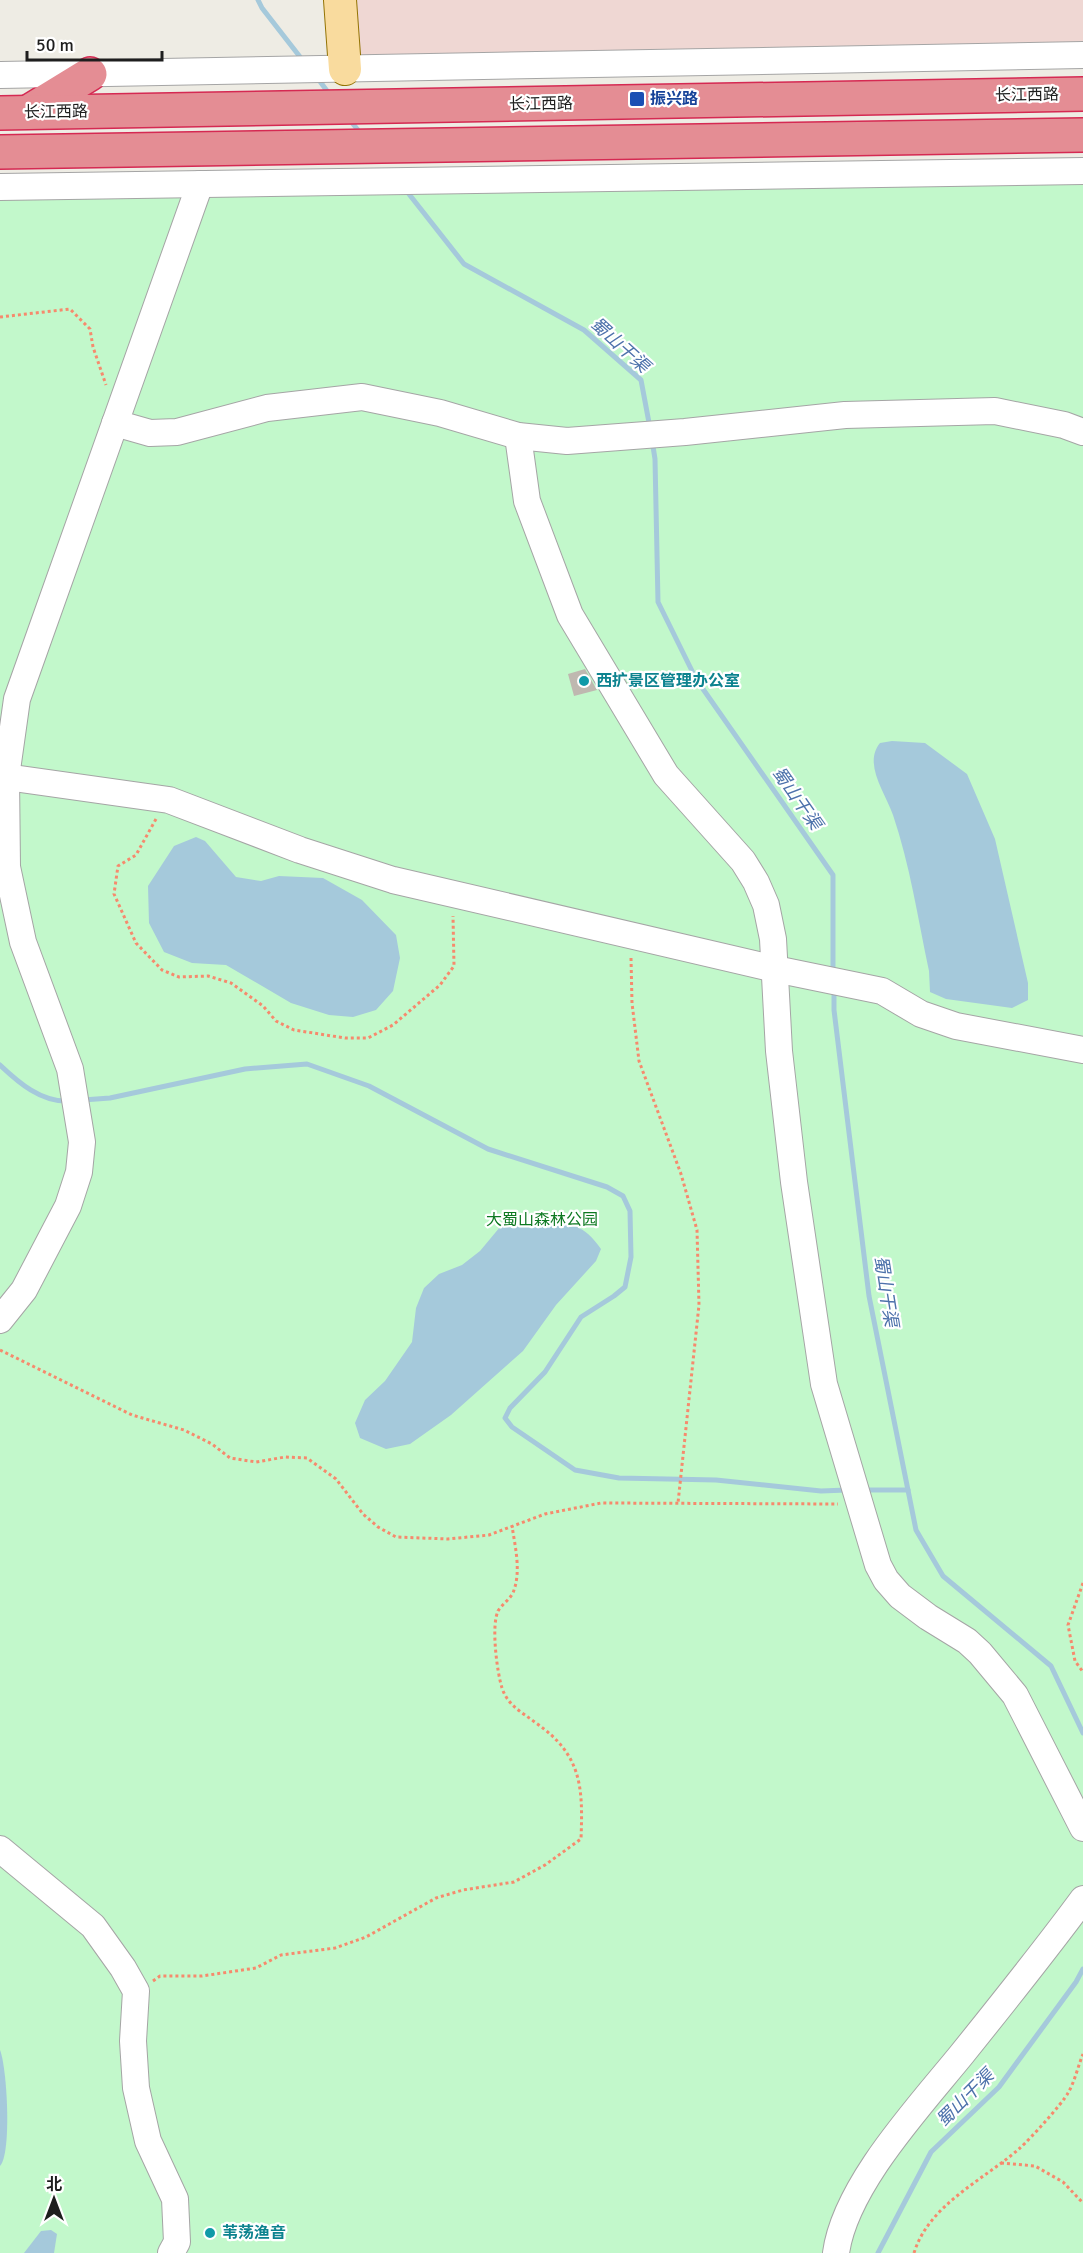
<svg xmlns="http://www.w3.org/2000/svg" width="1083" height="2253" font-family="Signika,'Noto Sans SC',sans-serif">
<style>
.commercial{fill:#efd7d3}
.park{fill:#c2f8cb}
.water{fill:#a5c9db}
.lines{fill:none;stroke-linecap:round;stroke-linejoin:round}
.stream{stroke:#a5c9db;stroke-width:5}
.building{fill:#bfb8b0}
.minor-casing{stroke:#a5a5a5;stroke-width:28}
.major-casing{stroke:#937304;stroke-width:34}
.highway-casing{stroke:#d52952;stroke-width:36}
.path{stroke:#f68a6d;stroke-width:3;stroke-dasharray:3 3;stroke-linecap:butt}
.minor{stroke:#fff;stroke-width:26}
.major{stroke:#f9db9e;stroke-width:32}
.highway{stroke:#e48d94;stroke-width:33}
.transit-dot{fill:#1a4fb4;stroke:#fff;stroke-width:2}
.culture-dot{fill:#0f9aa8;stroke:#fff;stroke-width:2}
.labels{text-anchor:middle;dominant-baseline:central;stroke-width:4.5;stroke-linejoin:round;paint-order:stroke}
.street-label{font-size:16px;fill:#1e1e1e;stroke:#fff}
.transit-label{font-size:16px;font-weight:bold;fill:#164399;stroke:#fff;text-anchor:start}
.culture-label{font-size:16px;font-weight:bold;fill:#0d838f;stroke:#fff;text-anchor:start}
.park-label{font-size:16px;fill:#0e7922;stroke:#fff}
.water-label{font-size:18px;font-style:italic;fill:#4d72ab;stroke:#fff}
</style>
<rect width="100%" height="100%" fill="#eeece4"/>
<polygon class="commercial" points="340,0 1083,0 1083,55 345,69"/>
<polygon class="park" points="1083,171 1083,2253 0,2253 0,187"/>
<g class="water">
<path d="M892 741 925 743 967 774 995 839 1028 983V1000L1012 1008 946 999 930 992 929 971C918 919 910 865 893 815 885 792 863 764 880 743Z"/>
<polygon points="196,837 205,841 236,877 261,881 279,876 323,878 362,900 396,935 400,958 393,991 376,1010 353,1017 329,1015 291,1003 226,965 192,963 164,952 149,923 148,886 174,846"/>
<path d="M518 1222C555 1222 578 1215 601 1249L596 1261 556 1305 523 1351 451 1415 410 1444 386 1449 360 1438 355 1423 365 1400 385 1381 412 1342 416 1308 424 1288 439 1274 462 1265 480 1251 500 1227Z"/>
<path d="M0 2050C7 2067 12 2153 0 2166Z"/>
<polygon points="51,2230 57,2234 54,2253 24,2253 41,2231"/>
</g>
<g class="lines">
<g class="stream">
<polyline points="258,0 262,8 304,62"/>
<polyline points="316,76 330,95"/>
<polyline points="349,119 362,135"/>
<polyline points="405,189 464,264 584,330 641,380 650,428"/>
<polyline points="652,440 655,459 658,602 696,679 833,875 833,973"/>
<polyline points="834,988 834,1010 869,1296 916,1530 943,1576 1051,1666 1083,1733"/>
<path d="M0 1065C19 1083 41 1102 68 1101"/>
<polyline points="83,1100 110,1098 245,1069 307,1064 369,1086 488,1149 607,1187 623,1196 630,1211 631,1257 625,1287 614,1296 581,1317 545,1372 510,1408 505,1418 512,1427 575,1470 619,1478 716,1480 821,1491 847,1490"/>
<polyline points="862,1490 908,1490"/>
<polyline points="878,2253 931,2152 999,2087 1076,1982 1083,1969"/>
</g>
</g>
<polygon class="building" points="585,669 597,690 574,696 568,674"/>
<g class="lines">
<defs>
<g id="minor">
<polyline points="0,75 1083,55"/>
<polyline points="0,187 1083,171"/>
<polyline points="115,423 150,433 177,432 267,408 362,397 440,413 518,436 567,441 685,432 845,415 995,411 1064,425 1083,432"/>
<polyline points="518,436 527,501 570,615 666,775 743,861 756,882 766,905 773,939 779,1051 794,1182 824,1384 878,1565 886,1580 900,1596 928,1617 967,1641 980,1653 1015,1695 1083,1828"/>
<polyline points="6,777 169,800 300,850 393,880 780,970 882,991 921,1014 956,1026 1083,1050"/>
<polyline points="0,1320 24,1290 68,1206 79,1172 82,1142 70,1069 23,942 7,867 6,777 17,699 200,184"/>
<polyline points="0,1849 93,1926 123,1968 136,1991 133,2041 136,2088 148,2141 175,2199 177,2242 171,2253"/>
<path d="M836 2253C845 2186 919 2107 962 2054 1003 2003 1044 1952 1083 1899"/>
</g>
<polyline id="major" points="340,0 345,69"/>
<g id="highway">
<polyline points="28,112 90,74"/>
<polyline points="0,113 1083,94"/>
<polyline points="0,152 1083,135"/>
</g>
</defs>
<use href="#minor" class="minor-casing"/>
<use href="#major" class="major-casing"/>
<use href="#highway" class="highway-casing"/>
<g class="path">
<polyline points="0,317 70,309 90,329 93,347 106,385"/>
<polyline points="156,819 136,855 118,866 114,894 136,943 162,970 179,977 208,976 231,983 263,1006 276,1021 294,1030 345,1038 368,1038 393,1025 440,985 454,966 453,916"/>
<polyline points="631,958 632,1003 639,1061 681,1174 697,1230 699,1305 678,1503"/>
<polyline points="0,1350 132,1415 184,1430 212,1444 230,1458 256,1462 285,1457 307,1458 336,1479 363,1514 378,1527 396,1537 448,1539 489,1535 545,1514 601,1503 838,1504"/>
<polyline points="1083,1583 1068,1625 1075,1661 1083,1672"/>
<path d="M153 1981 160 1976H202L256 1968 281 1955 335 1948 366 1937 436 1898 463 1890 514 1882 545 1865 581 1839C583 1787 582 1755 536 1723 522 1712 508 1706 502 1688 497 1672 491 1626 498 1611 502 1604 512 1598 514 1590 521 1570 515 1546 512 1526"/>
<polyline points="1001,2163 1035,2166 1063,2182 1083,2203"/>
<path d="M914 2253C929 2204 984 2180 1020 2148 1030 2139 1062 2104 1068 2093 1075 2081 1078 2066 1083 2054"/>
</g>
<use href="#minor" class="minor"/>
<use href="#major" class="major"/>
<use href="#highway" class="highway"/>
</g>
<rect class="transit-dot" x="629" y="91" width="16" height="16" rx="3"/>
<g class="culture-dot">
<circle cx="584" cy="681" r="6"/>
<circle cx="210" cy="2233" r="6"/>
</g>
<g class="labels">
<g class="street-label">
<text transform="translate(1027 95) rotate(-1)">长江西路</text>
<text transform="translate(541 104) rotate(-1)">长江西路</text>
<text transform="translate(56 112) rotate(-1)">长江西路</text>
</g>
<g class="transit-label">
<text x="650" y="99">振兴路</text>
</g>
<g class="culture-label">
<text x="596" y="681">西扩景区管理办公室</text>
<text x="222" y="2233">苇荡渔音</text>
</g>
<g class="park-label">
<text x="542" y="1220">大蜀山森林公园</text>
</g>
<g class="water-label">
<text transform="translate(620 345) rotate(42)">蜀山干渠</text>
<text transform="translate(797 798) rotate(55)">蜀山干渠</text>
<text transform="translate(886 1291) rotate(81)">蜀山干渠</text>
<text transform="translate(965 2098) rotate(-45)">蜀山干渠</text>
</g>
</g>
<g transform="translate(54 2199)" stroke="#ffffff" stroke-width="4.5" paint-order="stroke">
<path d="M0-4.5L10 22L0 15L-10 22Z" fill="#1e1e1e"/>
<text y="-9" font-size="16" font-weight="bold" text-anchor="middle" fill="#1e1e1e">北</text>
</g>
<path d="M27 51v9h135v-9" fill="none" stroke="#1e1e1e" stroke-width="3"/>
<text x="36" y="51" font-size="18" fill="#1e1e1e" stroke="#ffffff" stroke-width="4.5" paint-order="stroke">50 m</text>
</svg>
